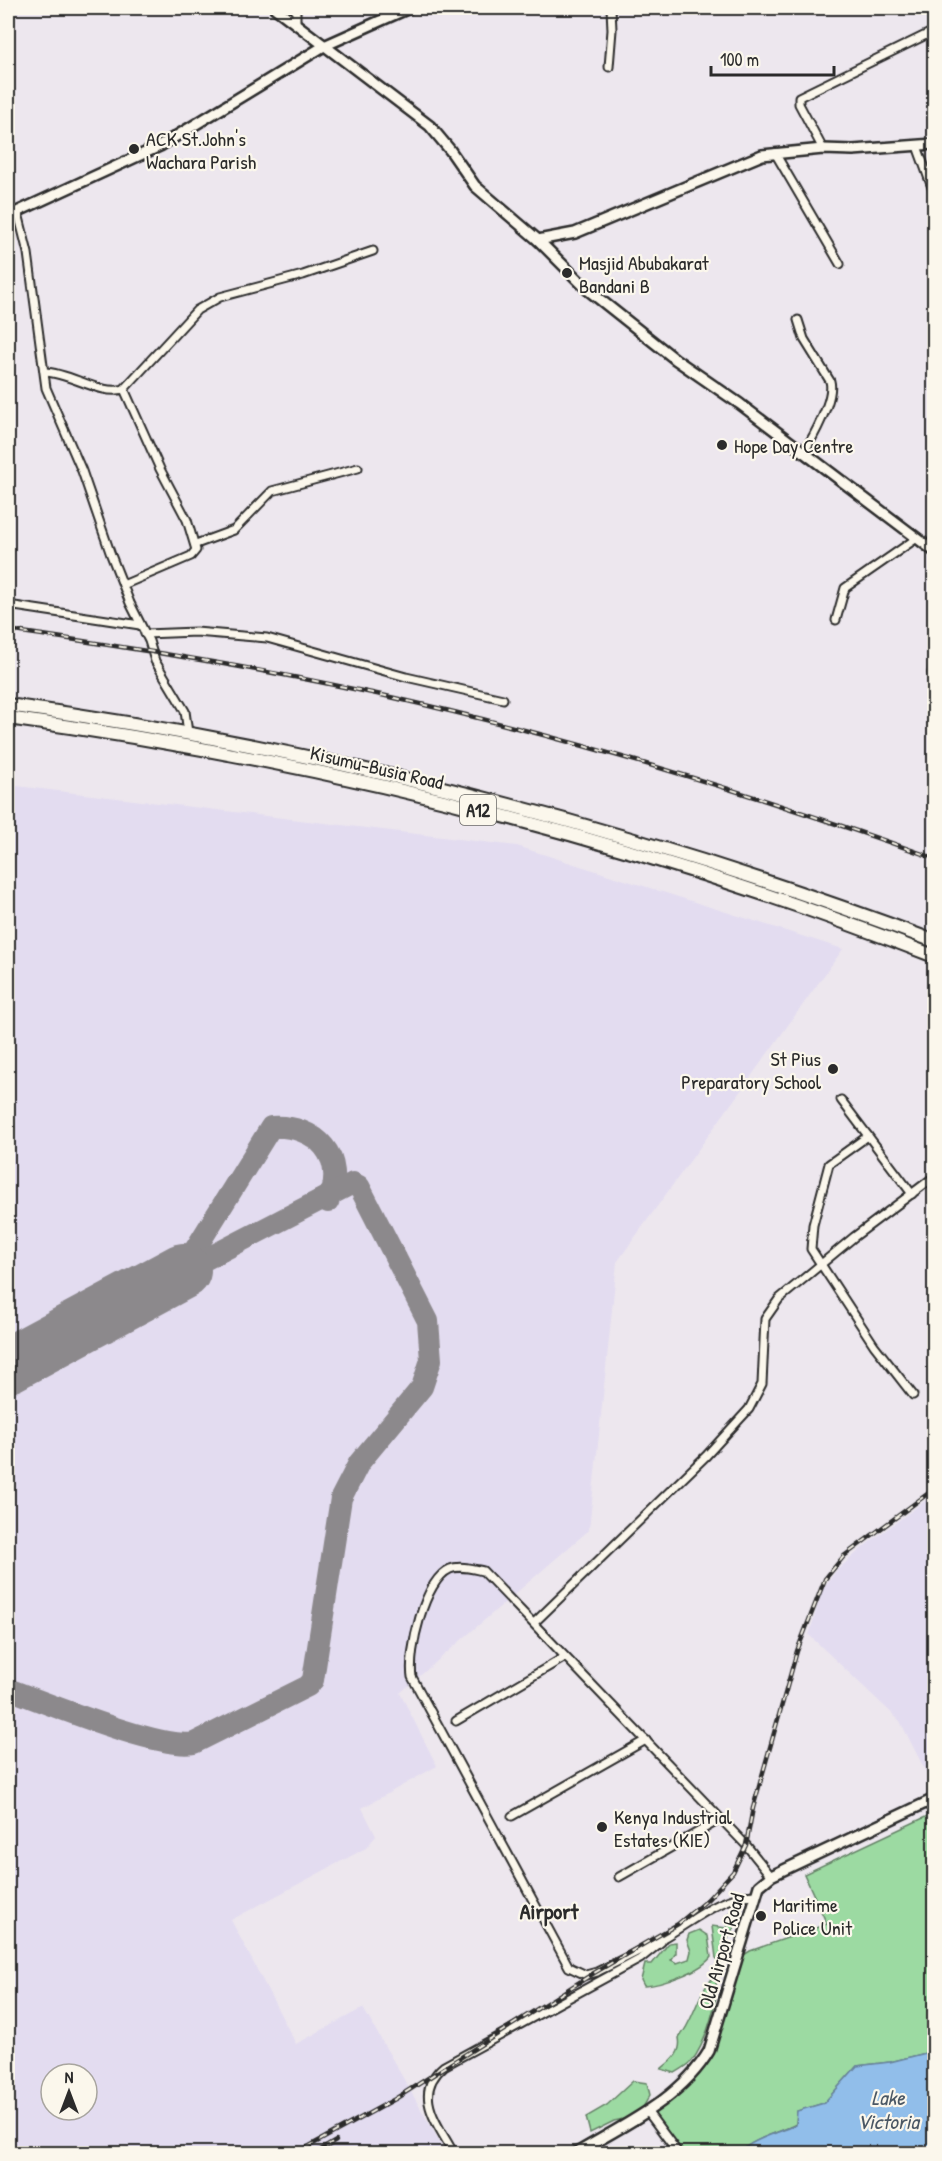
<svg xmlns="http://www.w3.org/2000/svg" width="942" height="2161" font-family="'Patrick Hand',sans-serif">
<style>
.built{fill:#e3dcf0;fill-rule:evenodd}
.green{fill:#9cdaa2;stroke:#648266;stroke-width:1.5}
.water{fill:#91beea;stroke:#68839e;stroke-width:1.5}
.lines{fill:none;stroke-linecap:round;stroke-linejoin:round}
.taxiway{stroke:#8c898c;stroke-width:22}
.runway{stroke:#8c898c;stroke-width:56}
.street-casing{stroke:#2b2b2b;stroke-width:11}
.secondary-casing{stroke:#2b2b2b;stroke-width:14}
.highway-casing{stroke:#2b2b2b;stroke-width:16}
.street{stroke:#fbf7ec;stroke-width:7}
.secondary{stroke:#fbf7ec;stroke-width:9}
.highway{stroke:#fbf7ec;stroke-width:12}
.rail-casing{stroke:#2b2b2b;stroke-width:4.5}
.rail{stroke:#fbf7ec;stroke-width:2;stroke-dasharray:7;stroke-linecap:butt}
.poi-dot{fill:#2b2b2b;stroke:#fbf7ec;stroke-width:2}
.labels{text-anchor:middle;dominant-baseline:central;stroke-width:4.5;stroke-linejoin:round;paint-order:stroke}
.shield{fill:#fbf7ec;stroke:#696865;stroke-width:1.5}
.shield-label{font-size:18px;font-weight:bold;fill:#2b2b2b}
.poi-label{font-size:20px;fill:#2b2b2b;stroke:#fbf7ec;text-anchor:start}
.street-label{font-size:20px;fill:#2b2b2b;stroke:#fbf7ec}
.water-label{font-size:21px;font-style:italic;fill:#4a5764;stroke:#fbf7ec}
.quarter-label{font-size:22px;font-weight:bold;fill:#2b2b2b;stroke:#fbf7ec}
</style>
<rect width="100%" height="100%" fill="#ede7ee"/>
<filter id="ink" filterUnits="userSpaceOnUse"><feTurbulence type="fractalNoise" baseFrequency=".0167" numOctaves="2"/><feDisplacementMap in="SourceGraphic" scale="12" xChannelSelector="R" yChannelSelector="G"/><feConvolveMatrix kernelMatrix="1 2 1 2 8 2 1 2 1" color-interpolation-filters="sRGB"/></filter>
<g filter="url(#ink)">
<g class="built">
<path d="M8 785 517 846 843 949 617 1262 589 1530 400 1693 437 1766 362 1808 376 1836 366 1848 231 1920 296 2044 363 2008 446 2153 8 2154ZM51 2074H87V2110H51Z"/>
<polygon points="934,1494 934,1778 930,1780 900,1721 809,1635 822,1590 836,1571 867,1544"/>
</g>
<g class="green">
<path d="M934 1813V2051L890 2062 857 2066 824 2103 797 2111 796 2124C779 2133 761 2136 746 2147L745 2153H682L647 2111 699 2069 736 1960 750 1951 827 1924 804 1874Z"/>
<path d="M734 1909C742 1924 731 1928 727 1941 725 1946 727 1953 727 1957L721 1963 716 1958 712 1926 727 1928 728 1916Z"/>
<path d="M699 1930 708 1936 711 1957C701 1971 662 1985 644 1986L641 1980 645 1964H652L669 1943 676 1942V1953L671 1960 677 1963 689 1959 691 1951 687 1940 689 1934Z"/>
<path d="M715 1976C721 1997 705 2045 691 2062 687 2066 680 2070 675 2073L661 2069C672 2060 682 2053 679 2038 695 2019 697 1992 715 1976Z"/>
<polygon points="633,2081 647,2083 650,2095 638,2116 614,2121 590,2133 586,2117 607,2105"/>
</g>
<path class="water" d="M934 2051V2153H745L746 2147C761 2136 779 2133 796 2125L797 2111 824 2103 857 2066 890 2062Z"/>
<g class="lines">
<g class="taxiway">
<path d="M183 1269 271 1127C316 1124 348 1157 328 1202"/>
<path d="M8 1689C47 1703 160 1750 194 1743L308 1686 313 1680 341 1498 359 1463 422 1387 431 1360 428 1321 359 1186 353 1183 183 1271"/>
</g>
<polyline class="runway" points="8,1365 183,1271"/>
<defs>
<g id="street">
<polyline points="296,8 296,23"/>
<polyline points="609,67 612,30 611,8"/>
<polyline points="917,146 934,193"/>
<polyline points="823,149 799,104 799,97 934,31"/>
<polyline points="775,153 840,264"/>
<polyline points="18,213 28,253 46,388 82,471 111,555 130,603 149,641 155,661 185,711 188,733"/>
<path d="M798 320 804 339 830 381C835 398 813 438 803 453"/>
<path d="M45 372C71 373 101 396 124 389L197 310 220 297 303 275 373 251"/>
<polyline points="196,544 234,530 272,491 358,468"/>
<polyline points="123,585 191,556 196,550 187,520 160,469 124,389"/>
<polyline points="8,605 140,625"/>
<polyline points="836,620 845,588 917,538"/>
<polyline points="145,634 196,632 267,638 406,677 503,699"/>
<polyline points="934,661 932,673 934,684"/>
<polyline points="841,1100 912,1194"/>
<polyline points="868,1136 829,1164 813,1225 811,1249 874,1345 913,1395"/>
<polyline points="534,1623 706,1456 749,1409 762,1384 765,1319 779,1299 854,1237 934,1177"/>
<polyline points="456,1721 565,1657"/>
<polyline points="512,1816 646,1740"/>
<polyline points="619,1877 721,1819"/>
<path d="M755 1895C720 1896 693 1921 663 1938 642 1950 619 1961 597 1972L586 1975 569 1967 412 1677C408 1652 424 1580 450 1569 460 1565 473 1569 483 1571L746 1845 771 1876"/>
<polyline points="647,2111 679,2154"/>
<path d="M454 2154C438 2124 411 2094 444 2066L640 1959 661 1942"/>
</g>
<g id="secondary">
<polyline points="275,8 430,126 450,150 475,186 538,240 588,290 675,359 740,404 934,551"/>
<polyline points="8,216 160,146 324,46 409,8"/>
<polyline points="538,240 575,233 762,155 823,149 853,150 934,144"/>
<path d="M575 2154C623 2125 680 2100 709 2051L759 1886 771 1876 934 1799"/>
</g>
<g id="highway">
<path d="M8 705C325 748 635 828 934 941"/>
<path d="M8 718C324 761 637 840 934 956"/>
</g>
</defs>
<use href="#street" class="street-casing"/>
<use href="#secondary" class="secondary-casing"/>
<use href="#highway" class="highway-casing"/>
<use href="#street" class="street"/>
<use href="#secondary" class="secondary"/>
<use href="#highway" class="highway"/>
<defs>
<g id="rail">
<path d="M8 630C134 648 261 668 386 696 572 738 755 794 934 858"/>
<polyline points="295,2154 395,2099 594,1973 678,1924 708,1899 733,1872 746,1845 753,1808 797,1651 825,1579 844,1556 934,1489"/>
<polyline points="314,2154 336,2141"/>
</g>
</defs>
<use href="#rail" class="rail-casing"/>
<use href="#rail" class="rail"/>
</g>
</g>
<g class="poi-dot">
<circle cx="134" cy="149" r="6"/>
<circle cx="567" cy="273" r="6"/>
<circle cx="722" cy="445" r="6"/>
<circle cx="833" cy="1069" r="6"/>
<circle cx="602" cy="1827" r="6"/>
<circle cx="761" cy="1916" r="6"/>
</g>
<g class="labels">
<rect class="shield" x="460" y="795" width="36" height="30" rx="4.5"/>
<g class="shield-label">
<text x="478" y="810">A12</text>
</g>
<g class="poi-label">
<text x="146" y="138">ACK St.John's<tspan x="146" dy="23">Wachara Parish</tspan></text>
<text x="579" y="262">Masjid Abubakarat<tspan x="579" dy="23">Bandani B</tspan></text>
<text x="734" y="445">Hope Day Centre</text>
<text x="821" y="1058" text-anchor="end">St Pius<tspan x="821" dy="23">Preparatory School</tspan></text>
<text x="614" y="1816">Kenya Industrial<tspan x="614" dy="23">Estates (KIE)</tspan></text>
<text x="773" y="1904">Maritime<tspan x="773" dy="23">Police Unit</tspan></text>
</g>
<g class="street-label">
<text transform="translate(377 767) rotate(13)">Kisumu-Busia Road</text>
<text transform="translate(721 1951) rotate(-74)">Old Airport Road</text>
</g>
<g class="water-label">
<text x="888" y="2097">Lake<tspan x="888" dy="24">Victoria</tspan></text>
</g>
<g class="quarter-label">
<text x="549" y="1911">Airport</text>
</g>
</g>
<rect width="942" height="2161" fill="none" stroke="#fbf7ec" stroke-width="30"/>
<rect x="15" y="15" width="912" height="2131" fill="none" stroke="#2b2b2b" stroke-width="2" filter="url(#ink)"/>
<g transform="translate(69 2092)"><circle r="28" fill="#fbf7ec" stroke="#a8a59f" stroke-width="1.5"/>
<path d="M0-4.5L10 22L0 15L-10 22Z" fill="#2b2b2b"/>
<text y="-9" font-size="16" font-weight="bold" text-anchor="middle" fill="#2b2b2b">N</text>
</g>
<path d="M711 66v9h123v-9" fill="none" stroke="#2b2b2b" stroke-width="3"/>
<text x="720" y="66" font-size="18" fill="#2b2b2b" stroke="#fbf7ec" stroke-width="4.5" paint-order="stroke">100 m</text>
</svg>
